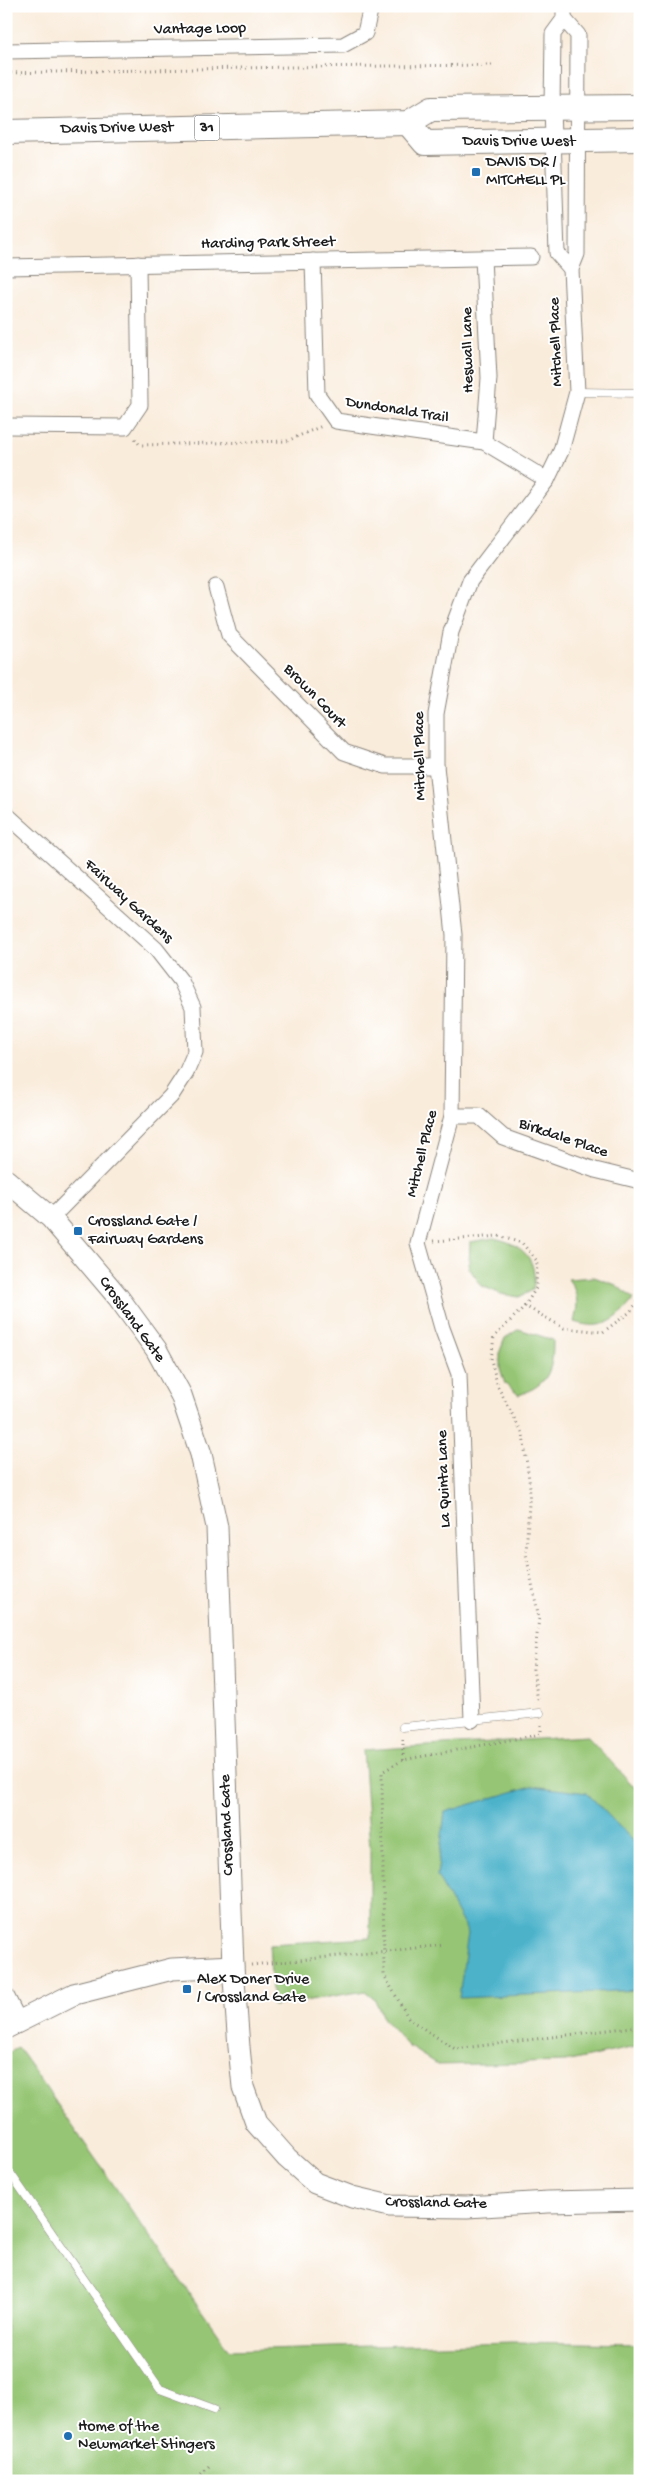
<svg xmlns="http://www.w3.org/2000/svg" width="646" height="2487" font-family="'Gochi Hand',sans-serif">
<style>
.green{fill:#96c675;stroke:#597148}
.water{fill:#4bb2ca;stroke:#346773}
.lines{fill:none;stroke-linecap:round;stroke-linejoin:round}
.lane-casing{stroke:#8a847c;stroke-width:9}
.street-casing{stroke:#8a847c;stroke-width:17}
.secondary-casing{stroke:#8a847c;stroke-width:23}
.primary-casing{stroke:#8a847c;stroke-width:26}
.path{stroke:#8a847c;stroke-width:3;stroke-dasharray:1 4;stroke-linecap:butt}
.lane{stroke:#fff;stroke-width:8}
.street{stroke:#fff;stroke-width:15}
.secondary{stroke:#fff;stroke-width:21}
.primary{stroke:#fff;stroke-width:24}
.poi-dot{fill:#1f6fb2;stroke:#fff;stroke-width:2}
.labels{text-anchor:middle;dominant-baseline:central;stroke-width:4;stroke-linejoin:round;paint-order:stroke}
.shield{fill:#fff;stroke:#606060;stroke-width:1}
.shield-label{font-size:15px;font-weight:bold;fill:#1c1c1c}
.street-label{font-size:16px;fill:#1c1c1c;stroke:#fff}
.poi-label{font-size:16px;fill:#1c1c1c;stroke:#fff;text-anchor:start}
</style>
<rect width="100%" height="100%" fill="#fff"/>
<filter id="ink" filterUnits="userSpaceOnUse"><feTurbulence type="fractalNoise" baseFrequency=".02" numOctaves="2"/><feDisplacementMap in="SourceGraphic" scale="10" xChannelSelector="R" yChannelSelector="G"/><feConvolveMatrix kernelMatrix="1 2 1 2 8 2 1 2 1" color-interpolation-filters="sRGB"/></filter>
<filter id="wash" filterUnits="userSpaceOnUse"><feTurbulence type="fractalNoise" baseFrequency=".0096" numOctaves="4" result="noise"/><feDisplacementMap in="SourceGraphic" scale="20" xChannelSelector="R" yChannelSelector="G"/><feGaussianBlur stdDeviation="1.12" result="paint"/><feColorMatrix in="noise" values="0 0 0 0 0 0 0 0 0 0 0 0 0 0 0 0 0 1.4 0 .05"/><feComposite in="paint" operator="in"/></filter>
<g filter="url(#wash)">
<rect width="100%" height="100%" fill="#f9ecdb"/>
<g class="green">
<path d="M494 1238C522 1244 539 1259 533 1290L519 1297 501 1294 482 1286 469 1268 470 1242Z"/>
<path d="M594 1277 616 1285 634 1299C616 1321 603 1331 574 1322 578 1306 579 1293 568 1279Z"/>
<path d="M519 1329 553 1340C553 1371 549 1384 519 1395L505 1384 500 1368V1351L505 1338Z"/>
<polygon points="587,1736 640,1793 640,2046 565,2062 438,2065 408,2046 384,2019 374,1998 365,1991 273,2006 269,1944 370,1938 370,1848 363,1750"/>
<polygon points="18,2048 229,2350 513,2342 640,2344 640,2481 6,2481 6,2054"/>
</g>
<polygon class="water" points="532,1786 587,1793 640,1848 640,1990 459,1998 468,1933 437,1876 445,1812"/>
</g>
<g filter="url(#ink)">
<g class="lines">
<defs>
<g id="lane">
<polyline points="577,392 640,393"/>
<polyline points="403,1727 540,1713"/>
<polyline points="6,2167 160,2389 214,2409"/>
</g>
<g id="street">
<polyline points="564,6 564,19 553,34 552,108 557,253 571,269"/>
<polyline points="6,51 343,45 365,33 371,6"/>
<polyline points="483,258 489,378 484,442"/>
<polyline points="313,261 317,394 336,421 484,442 547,480"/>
<polyline points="6,267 531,257"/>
<polyline points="6,426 125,427 140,405 138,264"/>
<polyline points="216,587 229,635 344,752 385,766 436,766"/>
<polyline points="6,814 156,949 181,981 193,1007 195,1052 186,1073 171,1096 51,1218"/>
<polyline points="452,1116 479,1116 503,1137 595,1170 640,1181"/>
<polyline points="472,1720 459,1374 442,1328 418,1243 452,1116 454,935 436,766 436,714 451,632 470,581 547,480 561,451 577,392 571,269 577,254 578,35 564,19"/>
<polyline points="6,1995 19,2021"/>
</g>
<g id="secondary">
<polyline points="6,1180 51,1218 118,1297 156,1349 181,1395 201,1454 217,1527 233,1966 239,2047 243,2087 256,2123 287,2158 315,2183 352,2197 390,2206 467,2207 548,2202 640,2200"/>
<polyline points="6,2028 74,1994 172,1969 233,1966"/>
</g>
<g id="primary">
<polyline points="408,123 425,143 640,139"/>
<polyline points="6,132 408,123 431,109 640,107"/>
</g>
</defs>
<use href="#lane" class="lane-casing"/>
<use href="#street" class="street-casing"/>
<use href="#secondary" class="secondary-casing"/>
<use href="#primary" class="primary-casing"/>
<g class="path">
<polyline points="639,62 640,62"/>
<polyline points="6,73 291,67 494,65"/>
<polyline points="135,439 140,445 287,441 322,426"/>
<polyline points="434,1241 498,1236 522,1243 537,1261 536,1288 525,1306 564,1328 603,1332 630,1312 640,1299"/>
<polyline points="525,1306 494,1337 491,1360 498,1387 523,1435 530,1487 526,1554 539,1618 533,1669 538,1701"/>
<polyline points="541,1725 541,1734 403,1760 382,1772 384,1975 409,2019 455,2049 640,2026"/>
<polyline points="403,1760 403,1738"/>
<polyline points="251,1965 445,1945"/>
<polyline points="194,2481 211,2464"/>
</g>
<use href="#lane" class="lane"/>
<use href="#street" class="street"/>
<use href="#secondary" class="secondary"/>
<use href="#primary" class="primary"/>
</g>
</g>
<g class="poi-dot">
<rect x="471" y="167" width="10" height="10" rx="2.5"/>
<rect x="73" y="1226" width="10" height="10" rx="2.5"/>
<rect x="182" y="1984" width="10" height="10" rx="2.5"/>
<circle cx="68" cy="2436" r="5"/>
</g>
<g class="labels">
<rect class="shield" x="194.5" y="115.5" width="25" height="25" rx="4"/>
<g class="shield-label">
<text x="207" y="128">31</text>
</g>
<g class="street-label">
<text transform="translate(200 30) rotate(-1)">Vantage Loop</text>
<text transform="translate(117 129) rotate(-1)">Davis Drive West</text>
<text x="519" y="142">Davis Drive West</text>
<text transform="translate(268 244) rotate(-1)">Harding Park Street</text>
<text transform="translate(557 342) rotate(-92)">Mitchell Place</text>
<text transform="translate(469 350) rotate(-91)">Heswall Lane</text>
<text transform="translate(397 411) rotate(9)">Dundonald Trail</text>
<text transform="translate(314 697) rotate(46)">Brown Court</text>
<text transform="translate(421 756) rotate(-91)">Mitchell Place</text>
<text transform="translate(128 902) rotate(43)">Fairway Gardens</text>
<text transform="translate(563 1139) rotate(19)">Birkdale Place</text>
<text transform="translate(423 1154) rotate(-76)">Mitchell Place</text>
<text transform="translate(131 1320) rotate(54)">Crossland Gate</text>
<text transform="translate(445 1479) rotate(-92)">La Quinta Lane</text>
<text transform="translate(228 1825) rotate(-92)">Crossland Gate</text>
<text transform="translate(436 2204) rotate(1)">Crossland Gate</text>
</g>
<g class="poi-label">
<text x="486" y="163">DAVIS DR /<tspan x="486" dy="18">MITCHELL PL</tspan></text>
<text x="88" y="1222">Crossland Gate /<tspan x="88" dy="18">Fairway Gardens</tspan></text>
<text x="197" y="1980">Alex Doner Drive<tspan x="197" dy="18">/ Crossland Gate</tspan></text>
<text x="78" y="2427">Home of the<tspan x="78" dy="18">Newmarket Stingers</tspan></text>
</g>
</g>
<rect width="646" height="2487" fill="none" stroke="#fff" stroke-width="25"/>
</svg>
